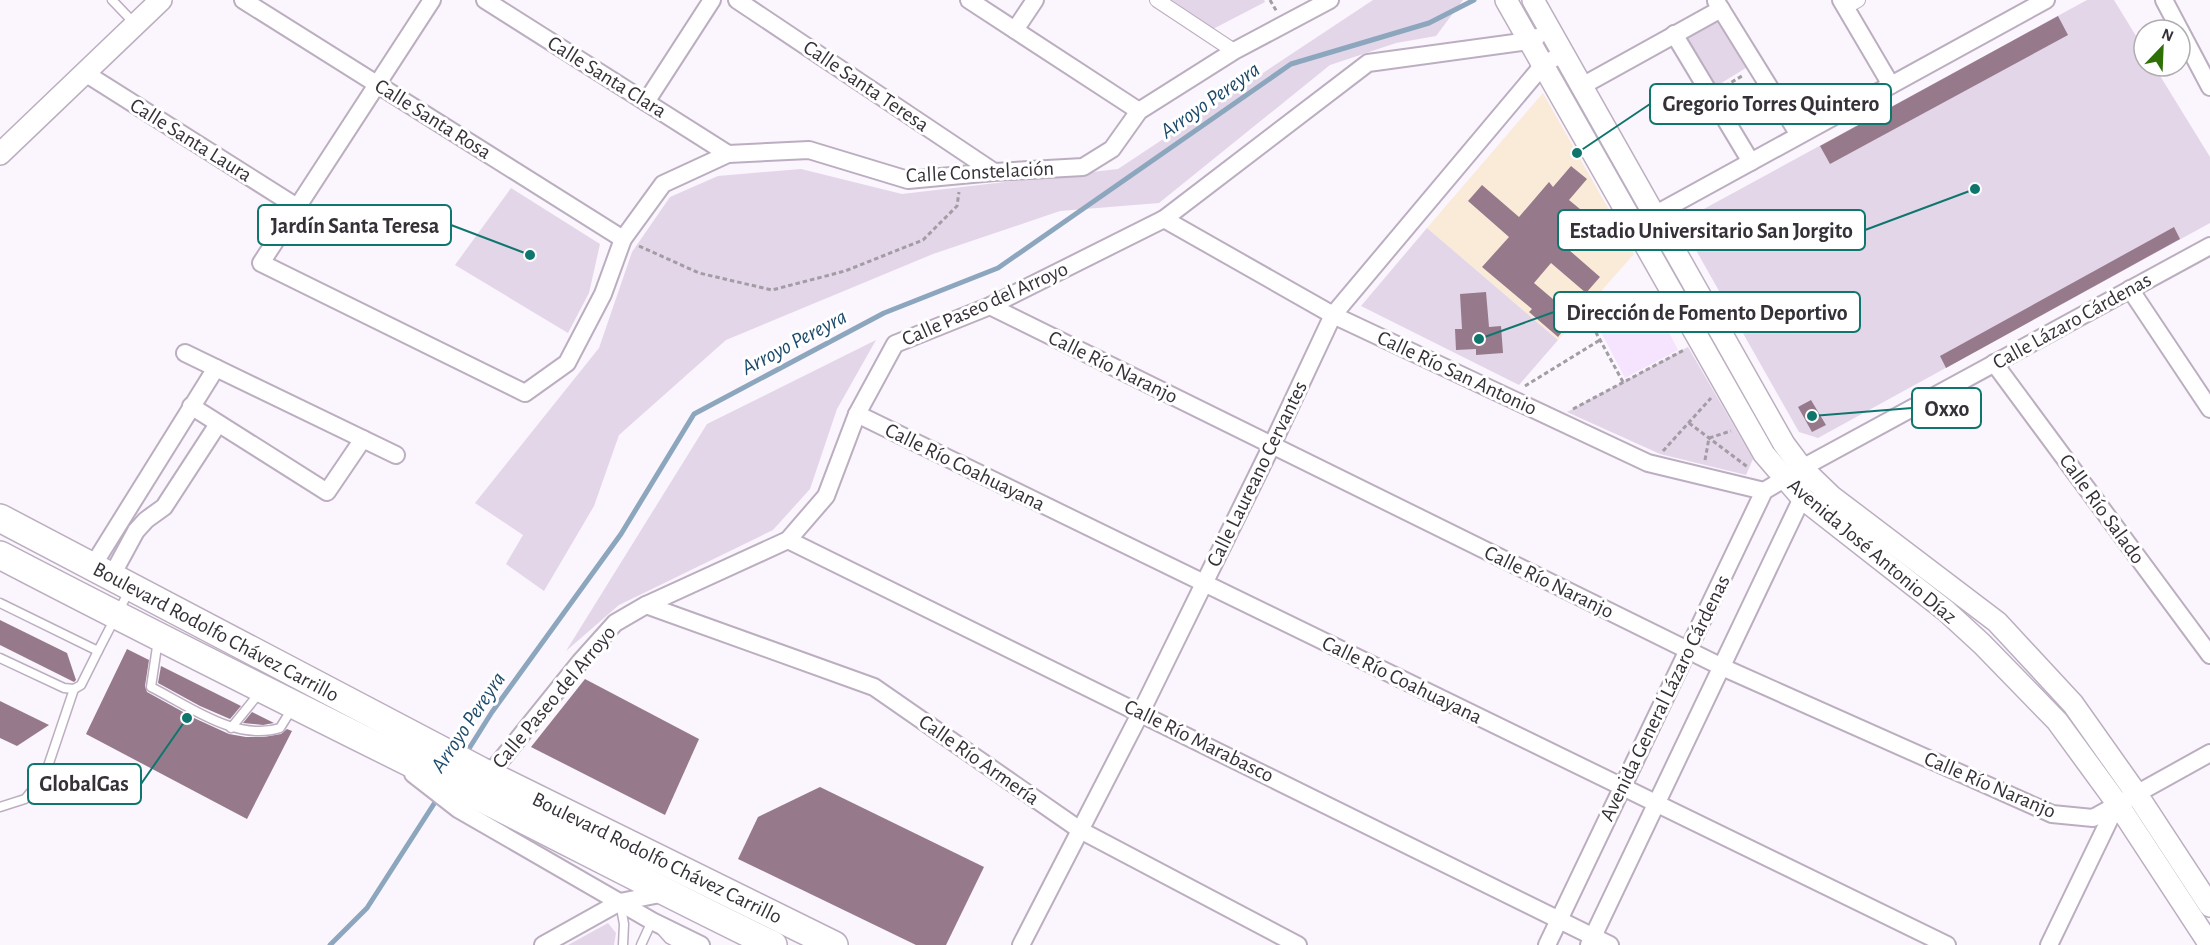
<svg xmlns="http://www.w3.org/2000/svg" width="2210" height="945" font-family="'Alegreya Sans',sans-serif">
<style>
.built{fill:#f6e3fe}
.education{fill:#faebd8}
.green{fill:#e3d6e8}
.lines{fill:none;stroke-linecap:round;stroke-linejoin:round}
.stream{stroke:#8ca7bd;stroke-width:5}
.building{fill:#967a8c}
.service-casing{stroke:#bcaec1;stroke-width:11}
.pedestrian-casing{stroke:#bcaec1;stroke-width:16}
.minor-casing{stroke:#bcaec1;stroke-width:20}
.tertiary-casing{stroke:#bcaec1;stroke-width:24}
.primary-casing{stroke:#bcaec1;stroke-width:30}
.path{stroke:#a29da4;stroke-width:3;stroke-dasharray:4.5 3;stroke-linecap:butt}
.service{stroke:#fff;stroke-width:8}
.pedestrian{stroke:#fff;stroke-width:14}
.minor{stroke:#fff;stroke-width:16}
.tertiary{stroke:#fff;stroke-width:21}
.primary{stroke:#fff;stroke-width:27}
.labels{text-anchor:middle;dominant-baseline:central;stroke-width:6;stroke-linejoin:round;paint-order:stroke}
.street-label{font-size:21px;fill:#363138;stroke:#fff}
.water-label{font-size:22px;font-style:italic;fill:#1d4b6b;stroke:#fff}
.leader{fill:none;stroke:#0f766e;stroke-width:2}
.callout-dot{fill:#0f766e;stroke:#fff;stroke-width:2}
.callout{fill:#fff;stroke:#0f766e;stroke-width:2}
.callout-label{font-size:22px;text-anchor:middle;font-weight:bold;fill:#363138}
</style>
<rect width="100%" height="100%" fill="#fbf5fd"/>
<polygon class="built" points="1653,302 1678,350 1625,378 1600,330"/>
<polygon class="education" points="1543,93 1634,254 1558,340 1427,228"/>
<g class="green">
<polygon points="1170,0 1264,0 1265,2 1213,29"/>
<polygon points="1373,0 1463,0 1436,36 1396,43 1330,65 1159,203 1060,211 933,254 726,340 619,435 594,506 544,591 506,564 523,535 475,503 599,348 632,252 670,197 718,176 801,169 902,194 1118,169"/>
<polygon points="2087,0 2114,0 2144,49 2144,66 2154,66 2210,157 2210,223 1818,438 1799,432 1680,222"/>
<polygon points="1718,15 1749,66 1715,87 1684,36"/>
<polygon points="511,188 600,244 589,293 568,333 455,265"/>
<polygon points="1427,228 1558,340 1519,385 1361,306"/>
<polygon points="876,340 837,409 810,489 773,530 619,605 566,651 707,424"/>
<polygon points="1688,347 1753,459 1746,475 1660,454 1567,412"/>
<polygon points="608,923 616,933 614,945 568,945"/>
</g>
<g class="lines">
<g class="stream">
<polyline points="465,755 492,712 621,534 694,414 884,313 998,268 1291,64 1429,23 1474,0"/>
<polyline points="330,945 367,908 439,796"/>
</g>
</g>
<g class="building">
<polygon points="2058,16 2068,35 1830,164 1820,146"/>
<polygon points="1571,166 1587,179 1569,200 1586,214 1561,243 1600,277 1586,293 1551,263 1534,283 1574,317 1558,337 1529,312 1532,309 1482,267 1509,237 1468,201 1482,185 1519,217 1549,182 1553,187"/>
<polygon points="2174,227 2180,239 1946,368 1940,356"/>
<polygon points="1486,292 1489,327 1501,326 1503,353 1476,355 1476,349 1456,350 1455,329 1462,329 1460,294"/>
<polygon points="1811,400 1826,425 1812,432 1798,407"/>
<polygon points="0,620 67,653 76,680 74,682 0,645"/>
<polygon points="127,649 149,660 145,686 147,692 194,718 229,734 246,737 264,737 281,734 287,729 292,731 247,819 86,734"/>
<polygon points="161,666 241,706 230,719 200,706 158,683"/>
<polygon points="585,679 699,739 665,815 531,747"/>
<polygon points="0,701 49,725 17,746 0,738"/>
<polygon points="252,712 274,723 263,725 243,723"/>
<polygon points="820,787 984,867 946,945 916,945 738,859 758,817"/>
</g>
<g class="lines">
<defs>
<g id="service">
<polyline points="112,0 135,24"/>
<polyline points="0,603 98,651 129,591"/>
<path d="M158 640 151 687C189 706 236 742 280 728L293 707"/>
<polyline points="0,658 64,688 74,689 81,685 98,651"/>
<polyline points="231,728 261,691"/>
<polyline points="0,807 25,799 45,775 74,689"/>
<polyline points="620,903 624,924 623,945"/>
<polyline points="661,930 669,939 680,945"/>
<polyline points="641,945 652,921"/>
</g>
<g id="pedestrian">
<polyline points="1157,0 1234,51"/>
<polyline points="1845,7 1858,0"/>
</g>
<g id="minor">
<polyline points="243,0 623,239"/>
<polyline points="432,0 261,263 525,393 567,363 603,294 623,239 663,184 728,154 809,150 908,180 994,172 1083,167 1112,149 1139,111 1234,51 1330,0"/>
<polyline points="485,0 728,154"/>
<polyline points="737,0 994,172"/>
<polyline points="969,0 1139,111"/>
<polyline points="1841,0 1891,85"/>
<polyline points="2164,0 2210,87"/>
<polyline points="1716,1 1799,135"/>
<polyline points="1015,30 1035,0"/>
<polyline points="1674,34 1751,162"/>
<polyline points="85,73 297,207"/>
<polyline points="1582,86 1721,9"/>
<polyline points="646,102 712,0"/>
<polyline points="1164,219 1333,315 1648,463 1764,491"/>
<polyline points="1634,226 2046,0"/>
<polyline points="2130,289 2210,409"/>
<polyline points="990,306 1722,667 2052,814 2093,818 2210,753"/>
<polyline points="185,353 396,455"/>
<polyline points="1994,363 2210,655"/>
<polyline points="191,406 327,492 363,439"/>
<polyline points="857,414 1947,945"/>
<polyline points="788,540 1610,945"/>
<polyline points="92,567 216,368"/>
<polyline points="111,577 136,531 146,520 164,507 218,424"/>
<polyline points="646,605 874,687 1080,830 1298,945"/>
<polyline points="413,774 458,809 652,921 701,945"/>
<polyline points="489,775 580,662 615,623 646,605 788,540 826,496 857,414 895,344 990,306 1164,219 1368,63 1529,41 1537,37"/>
<polyline points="543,945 620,902 665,893"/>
<polyline points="1021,945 1141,712 1272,445 1333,315 1543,65 1563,53"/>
<polyline points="1547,945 1764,491 1802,468 2210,246"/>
<polyline points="1589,945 1802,498 1802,487"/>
<polyline points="2049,945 2117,804"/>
</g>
<g id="tertiary">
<polyline points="1506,0 1764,454 1802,498 1945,610 1982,644 2057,721 2117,803 2210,945"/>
<polyline points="1533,0 1784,444 1802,468 1831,496 1997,622 2073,704 2136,793 2210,906"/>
<polyline points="0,154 161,0"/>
</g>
<g id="primary">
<polyline points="0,518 481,771 834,945"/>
<path d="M0 555C155 636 312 714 469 792 571 843 671 896 773 945"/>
</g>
</defs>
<use href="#service" class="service-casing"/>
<use href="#pedestrian" class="pedestrian-casing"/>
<use href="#minor" class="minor-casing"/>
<use href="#tertiary" class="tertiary-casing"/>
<use href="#primary" class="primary-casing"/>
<g class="path">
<polyline points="1270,0 1277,12"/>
<polyline points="1725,86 1742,76"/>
<polyline points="639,246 699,273 772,290 845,271 923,240 957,206 959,192"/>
<polyline points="1623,382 1593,327 1653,295"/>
<polyline points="1525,386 1600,340"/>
<polyline points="1573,409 1684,350"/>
<polyline points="1689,423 1749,468"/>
<polyline points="1663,451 1711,398"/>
<polyline points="1705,460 1709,438 1731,431"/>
</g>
<use href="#service" class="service"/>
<use href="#pedestrian" class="pedestrian"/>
<use href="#minor" class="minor"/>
<use href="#tertiary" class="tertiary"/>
<use href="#primary" class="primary"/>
</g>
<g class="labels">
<g class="street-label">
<text transform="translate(607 77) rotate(32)">Calle Santa Clara</text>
<text transform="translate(866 86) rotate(34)">Calle Santa Teresa</text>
<text transform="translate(433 119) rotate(32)">Calle Santa Rosa</text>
<text transform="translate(191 140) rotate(32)">Calle Santa Laura</text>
<text transform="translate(980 172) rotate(-3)">Calle Constelación</text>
<text transform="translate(985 304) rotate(-24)">Calle Paseo del Arroyo</text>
<text transform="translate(2072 321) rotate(-29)">Calle Lázaro Cárdenas</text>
<text transform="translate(1113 367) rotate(26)">Calle Río Naranjo</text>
<text transform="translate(1457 373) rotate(25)">Calle Río San Antonio</text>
<text transform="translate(965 467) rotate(26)">Calle Río Coahuayana</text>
<text transform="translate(1257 474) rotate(-64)">Calle Laureano Cervantes</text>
<text transform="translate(2102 509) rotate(54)">Calle Río Salado</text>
<text transform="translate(1872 551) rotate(40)">Avenida José Antonio Díaz</text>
<text transform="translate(1549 582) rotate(26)">Calle Río Naranjo</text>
<text transform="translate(216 632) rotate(28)">Boulevard Rodolfo Chávez Carrillo</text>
<text transform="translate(1402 680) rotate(26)">Calle Río Coahuayana</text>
<text transform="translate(554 697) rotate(-50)">Calle Paseo del Arroyo</text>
<text transform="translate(1665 698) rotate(-64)">Avenida General Lázaro Cárdenas</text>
<text transform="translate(1199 741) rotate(26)">Calle Río Marabasco</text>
<text transform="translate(979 760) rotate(35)">Calle Río Armería</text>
<text transform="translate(1990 785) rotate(23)">Calle Río Naranjo</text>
<text transform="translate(657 858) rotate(26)">Boulevard Rodolfo Chávez Carrillo</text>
</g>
<g class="water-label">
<text transform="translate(1210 100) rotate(-35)">Arroyo Pereyra</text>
<text transform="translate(794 342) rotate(-28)">Arroyo Pereyra</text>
<text transform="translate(468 722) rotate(-56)">Arroyo Pereyra</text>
</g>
</g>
<path class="leader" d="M1577 153L1650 104M530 255L451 225M1975 189L1865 230M1479 339L1554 312M1812 416L1912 408M187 718L141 784"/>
<g class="callout-dot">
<circle cx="1577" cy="153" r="6"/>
<circle cx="530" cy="255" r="6"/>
<circle cx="1975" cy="189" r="6"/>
<circle cx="1479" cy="339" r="6"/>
<circle cx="1812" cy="416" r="6"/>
<circle cx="187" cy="718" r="6"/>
</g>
<g class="callout">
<rect x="1650" y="84" width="241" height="40" rx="6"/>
<rect x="258" y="205" width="193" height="40" rx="6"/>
<rect x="1558" y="210" width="307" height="40" rx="6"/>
<rect x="1554" y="292" width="306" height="40" rx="6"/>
<rect x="1912" y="388" width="69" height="40" rx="6"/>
<rect x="28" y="764" width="113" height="40" rx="6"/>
</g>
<g class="callout-label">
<text x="1771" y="111">Gregorio Torres Quintero</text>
<text x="355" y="233">Jardín Santa Teresa</text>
<text x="1711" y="238">Estadio Universitario San Jorgito</text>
<text x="1707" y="320">Dirección de Fomento Deportivo</text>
<text x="1947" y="416">Oxxo</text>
<text x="84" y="791">GlobalGas</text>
</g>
<g transform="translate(2162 48) rotate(23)"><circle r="28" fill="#ffffff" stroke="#afadaf" stroke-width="1.5"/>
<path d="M0-4.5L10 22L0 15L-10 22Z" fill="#2e6f06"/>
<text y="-9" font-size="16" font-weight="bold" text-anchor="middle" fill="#363138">N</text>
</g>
</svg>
